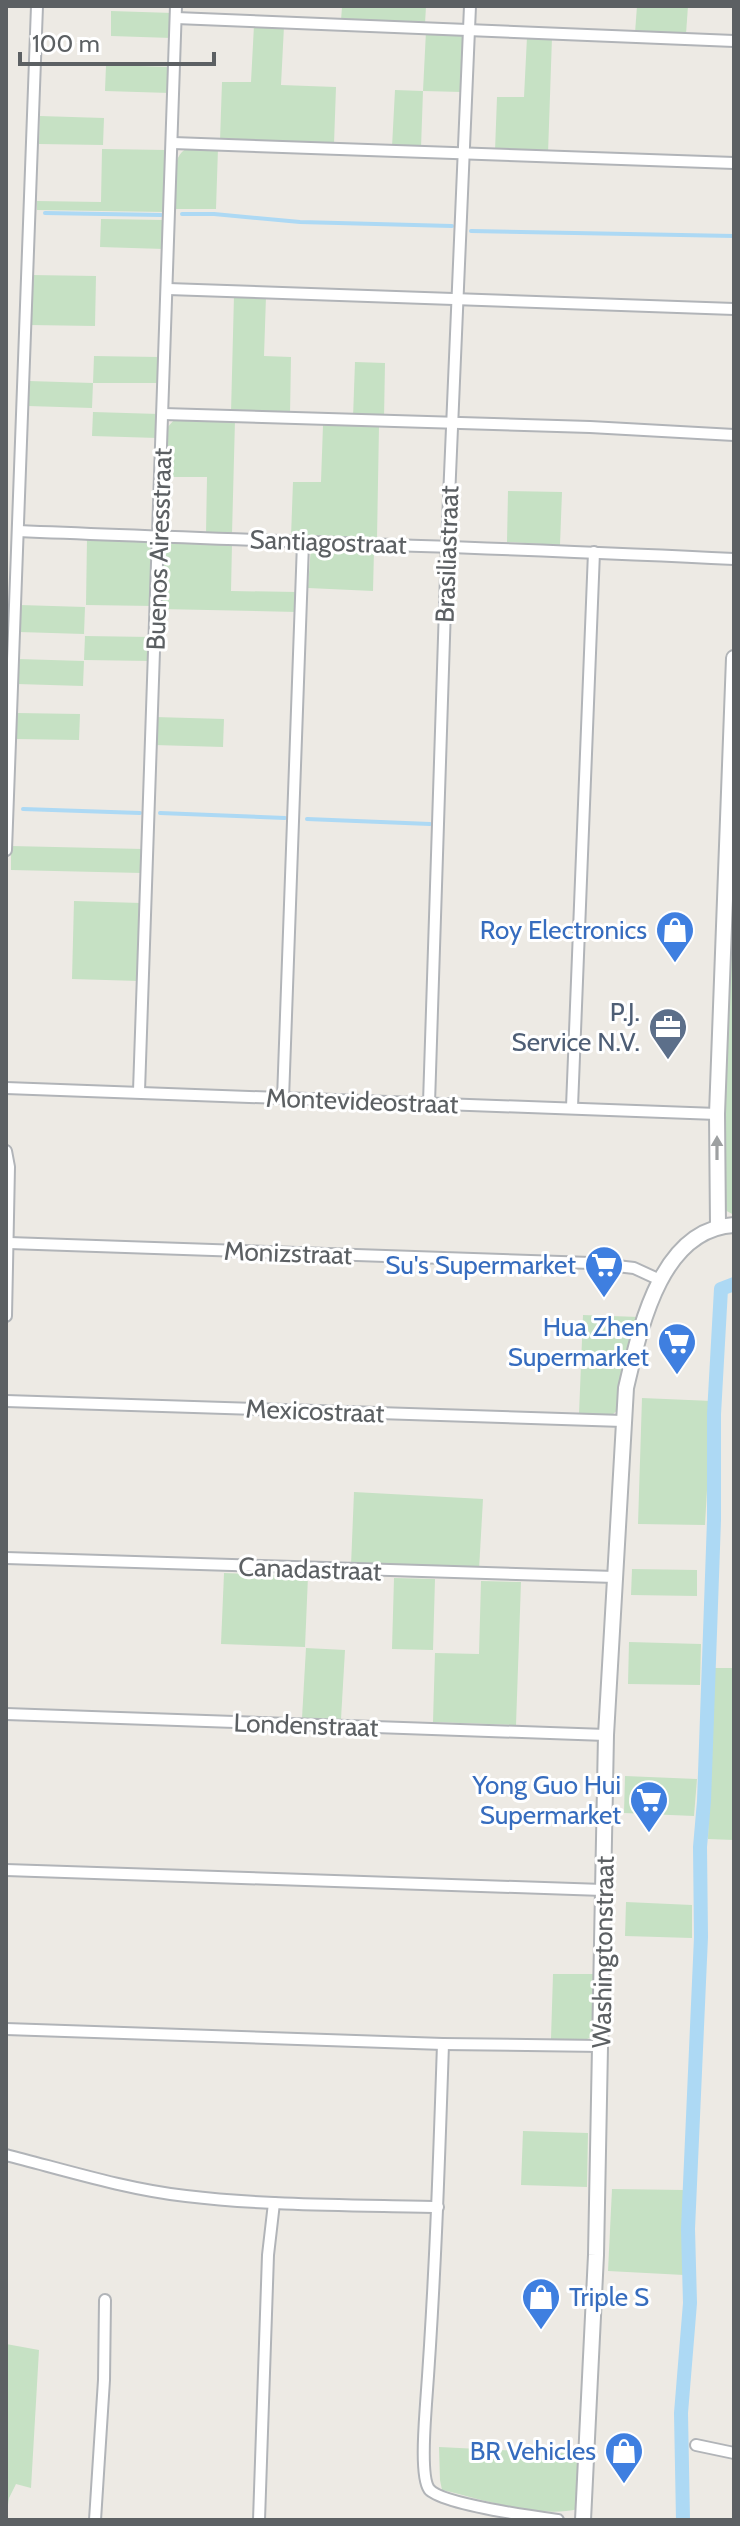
<svg xmlns="http://www.w3.org/2000/svg" width="740" height="2526" font-family="Cabin,sans-serif">
<style>
.green{fill:#c6e1c4}
.lines{fill:none;stroke-linecap:round;stroke-linejoin:round}
.stream{stroke:#add9f4;stroke-width:4}
.canal{stroke:#add9f4;stroke-width:14}
.street-casing{stroke:#b1b4b8;stroke-width:14}
.secondary-casing{stroke:#b1b4b7;stroke-width:18}
.street{stroke:#fff;stroke-width:10}
.secondary{stroke:#fff;stroke-width:14}
.oneway{fill:#9da0a1}
.labels{text-anchor:middle;dominant-baseline:central;stroke-width:6;stroke-linejoin:round;paint-order:stroke}
.street-label{font-size:26px;fill:#5c6063;stroke:#fff}
.shop-label{font-size:26px;fill:#366cbe;stroke:#fff;text-anchor:end}
.service-label{font-size:26px;fill:#4e5e75;stroke:#fff;text-anchor:end}
</style>
<rect width="100%" height="100%" fill="#edeae4"/>
<g class="green">
<polygon points="342,6 426,6 425,24 341,21"/>
<polygon points="637,6 688,6 686,34 635,33"/>
<polygon points="111,11 173,13 172,38 111,36"/>
<polygon points="254,25 284,26 281,85 336,87 334,144 220,141 222,82 251,82"/>
<polygon points="426,31 465,32 462,92 423,91 421,148 392,147 395,90 423,91"/>
<polygon points="527,37 552,37 548,154 495,151 497,97 524,97"/>
<polygon points="106,65 171,67 170,93 105,91"/>
<polygon points="40,116 104,118 103,145 39,144"/>
<path d="M188 148H218L216 209H174C175 191 169 155 188 148Z"/>
<polygon points="102,149 167,150 165,212 37,210 37,201 101,202"/>
<polygon points="101,219 165,220 164,249 100,247"/>
<polygon points="31,275 96,276 95,326 30,325"/>
<polygon points="234,295 266,296 264,356 291,357 290,415 231,413"/>
<polygon points="94,356 159,357 159,383 93,383 92,408 28,406 29,381 93,383"/>
<polygon points="355,362 385,363 384,419 353,418"/>
<polygon points="93,412 159,414 158,438 92,436"/>
<polygon points="180,418 235,420 232,534 206,534 207,477 164,477 166,429 174,420"/>
<polygon points="323,425 379,426 377,539 291,537 293,482 321,482"/>
<polygon points="508,491 562,492 560,545 507,542"/>
<polygon points="87,538 152,541 156,546 154,606 86,605"/>
<polygon points="173,542 232,544 231,591 297,592 297,612 160,609 162,549"/>
<polygon points="311,546 374,550 373,591 308,588"/>
<polygon points="20,605 85,607 84,634 19,632"/>
<polygon points="85,636 151,637 151,661 84,660"/>
<polygon points="18,659 84,661 83,686 17,684"/>
<polygon points="17,713 80,714 79,740 16,739"/>
<polygon points="155,717 224,719 223,747 154,745"/>
<polygon points="734,798 734,1215 723,1209 721,1178"/>
<polygon points="11,846 143,849 142,873 11,870"/>
<polygon points="74,901 141,903 139,981 72,979"/>
<polygon points="583,1315 639,1317 628,1350 619,1409 613,1414 579,1414"/>
<polygon points="642,1398 712,1401 705,1525 638,1524"/>
<polygon points="354,1492 483,1499 479,1570 351,1566"/>
<polygon points="632,1569 697,1570 697,1596 631,1595"/>
<polygon points="224,1573 308,1576 305,1647 221,1644"/>
<polygon points="394,1578 435,1579 433,1650 392,1649"/>
<polygon points="481,1581 521,1582 516,1725 433,1722 435,1653 479,1654"/>
<polygon points="629,1642 701,1644 700,1685 628,1684"/>
<polygon points="306,1648 345,1650 341,1719 302,1718"/>
<polygon points="713,1668 734,1668 734,1840 708,1839"/>
<polygon points="625,1776 697,1779 694,1816 624,1813"/>
<polygon points="626,1902 692,1905 692,1938 625,1936"/>
<polygon points="553,1974 601,1974 594,2036 587,2039 551,2039"/>
<polygon points="523,2131 588,2133 587,2187 521,2185"/>
<polygon points="612,2189 685,2190 684,2275 608,2271"/>
<polygon points="6,2344 39,2350 31,2488 16,2484 9,2498 6,2518"/>
<path d="M439 2447 582 2454 578 2509C538 2519 482 2499 442 2490L440 2480Z"/>
</g>
<g class="lines">
<g class="stream">
<polyline points="45,213 161,215"/>
<polyline points="182,214 214,214 300,222 452,226"/>
<polyline points="471,231 734,236"/>
<polyline points="23,809 140,813"/>
<polyline points="160,813 285,818"/>
<polyline points="307,819 430,824"/>
</g>
<polyline class="canal" points="683,2520 681,2413 690,2303 688,2229 701,1937 700,1847 704,1801 714,1520 714,1414 721,1289 734,1284"/>
<defs>
<g id="street">
<polyline points="176,18 734,41"/>
<polyline points="173,143 734,163"/>
<polyline points="168,289 734,309"/>
<polyline points="163,414 590,427 734,435"/>
<path d="M18 531C257 541 495 547 734 559"/>
<polyline points="6,850 37,6"/>
<polyline points="6,1088 717,1114"/>
<polyline points="139,1091 176,6"/>
<polyline points="283,1099 303,543"/>
<polyline points="429,1103 447,545 470,6"/>
<polyline points="572,1107 594,552"/>
<polyline points="6,1151 9,1167 6,1316"/>
<polyline points="9,1243 591,1263 634,1268 660,1280"/>
<polyline points="6,1401 623,1421"/>
<polyline points="6,1558 615,1577"/>
<polyline points="6,1714 606,1735"/>
<polyline points="6,1870 603,1890"/>
<polyline points="6,2029 443,2044 602,2046"/>
<path d="M443 2044C439 2164 435 2284 426 2404 425 2420 420 2476 429 2489 440 2504 536 2517 558 2520"/>
<path d="M6 2155C65 2170 125 2189 186 2196 269 2206 354 2205 438 2207"/>
<polyline points="696,2445 734,2453"/>
<polyline points="95,2520 104,2380 105,2300"/>
<polyline points="259,2520 268,2255 274,2203"/>
</g>
<g id="secondary">
<polyline points="718,1226 717,1114 734,658"/>
<path d="M583 2520 596 2255 606 1735 626 1388C640 1329 660 1229 734 1225"/>
</g>
</defs>
<use href="#street" class="street-casing"/>
<use href="#secondary" class="secondary-casing"/>
<use href="#street" class="street"/>
<use href="#secondary" class="secondary"/>
</g>
<defs><path id="oneway-solid" d="M-6-.8H1V-3.2L6.5 0L1 3.2V.8H-6Z" transform="scale(2)"/></defs>
<use class="oneway" href="#oneway-solid" transform="translate(717 1148) rotate(-90)"/>
<defs>
<symbol id="shop-pin" viewBox="-11 -11 22 30"><path d="M0 17L-7.5 6A9.5 9.5 0 1 1 7.5 6Z" fill="#3f7fe0" stroke="#fff"/><path d="M-5-2.5h2.3a2.7 3.5 0 0 1 5.4 0H5L5.5 6h-11ZM-1.5-2.5h3a1.5 2.3 0 0 0-3 0Z" fill="#fff"/></symbol>
<symbol id="office-pin" viewBox="-11 -11 22 30"><path d="M0 17L-7.5 6A9.5 9.5 0 1 1 7.5 6Z" fill="#5c6f8a" stroke="#fff"/><path d="M-6-3h4V-5.5h4V-3h4V5H-6ZM-1-4.5V-3h2v-1.5ZM-6 0V1H6V0Z" fill="#fff"/></symbol>
<symbol id="supermarket-pin" viewBox="-11 -11 22 30"><path d="M0 17L-7.5 6A9.5 9.5 0 1 1 7.5 6Z" fill="#3f7fe0" stroke="#fff"/><path d="M-6-5.5h2.5l.6 2H6L4.5 2H-2.5L-4.4-4H-6ZM-1.5 3.2a1.3 1.3 0 1 0 .1 0ZM3 3.2a1.3 1.3 0 1 0 .1 0Z" fill="#fff"/></symbol>
</defs>
<g fill-rule="evenodd">
<use href="#shop-pin" x="653" y="908" width="44" height="60"/>
<use href="#office-pin" x="646" y="1005" width="44" height="60"/>
<use href="#supermarket-pin" x="582" y="1243" width="44" height="60"/>
<use href="#supermarket-pin" x="655" y="1320" width="44" height="60"/>
<use href="#supermarket-pin" x="627" y="1778" width="44" height="60"/>
<use href="#shop-pin" x="519" y="2275" width="44" height="60"/>
<use href="#shop-pin" x="602" y="2429" width="44" height="60"/>
</g>
<g class="labels">
<g class="street-label">
<text transform="translate(328 542) rotate(2)">Santiagostraat</text>
<text transform="translate(159 549) rotate(-88)">Buenos Airesstraat</text>
<text transform="translate(447 554) rotate(-88)">Brasiliastraat</text>
<text transform="translate(362 1101) rotate(2)">Montevideostraat</text>
<text transform="translate(288 1253) rotate(2)">Monizstraat</text>
<text transform="translate(315 1411) rotate(2)">Mexicostraat</text>
<text transform="translate(310 1569) rotate(2)">Canadastraat</text>
<text transform="translate(306 1725) rotate(2)">Londenstraat</text>
<text transform="translate(603 1952) rotate(-89)">Washingtonstraat</text>
</g>
<g class="shop-label">
<text x="647" y="930">Roy Electronics</text>
<text x="576" y="1265">Su's Supermarket</text>
<text x="649" y="1327">Hua Zhen<tspan x="649" dy="30">Supermarket</tspan></text>
<text x="621" y="1785">Yong Guo Hui<tspan x="621" dy="30">Supermarket</tspan></text>
<text x="569" y="2297" text-anchor="start">Triple S</text>
<text x="596" y="2451">BR Vehicles</text>
</g>
<g class="service-label">
<text x="640" y="1012">P.J.<tspan x="640" dy="30">Service N.V.</tspan></text>
</g>
</g>
<rect width="740" height="2526" fill="none" stroke="#5c6063" stroke-width="16"/>
<path d="M20 52v12h194v-12" fill="none" stroke="#5c6063" stroke-width="4"/>
<text x="32" y="52" font-size="24" fill="#5c6063" stroke="#ffffff" stroke-width="6" paint-order="stroke">100 m</text>
</svg>
